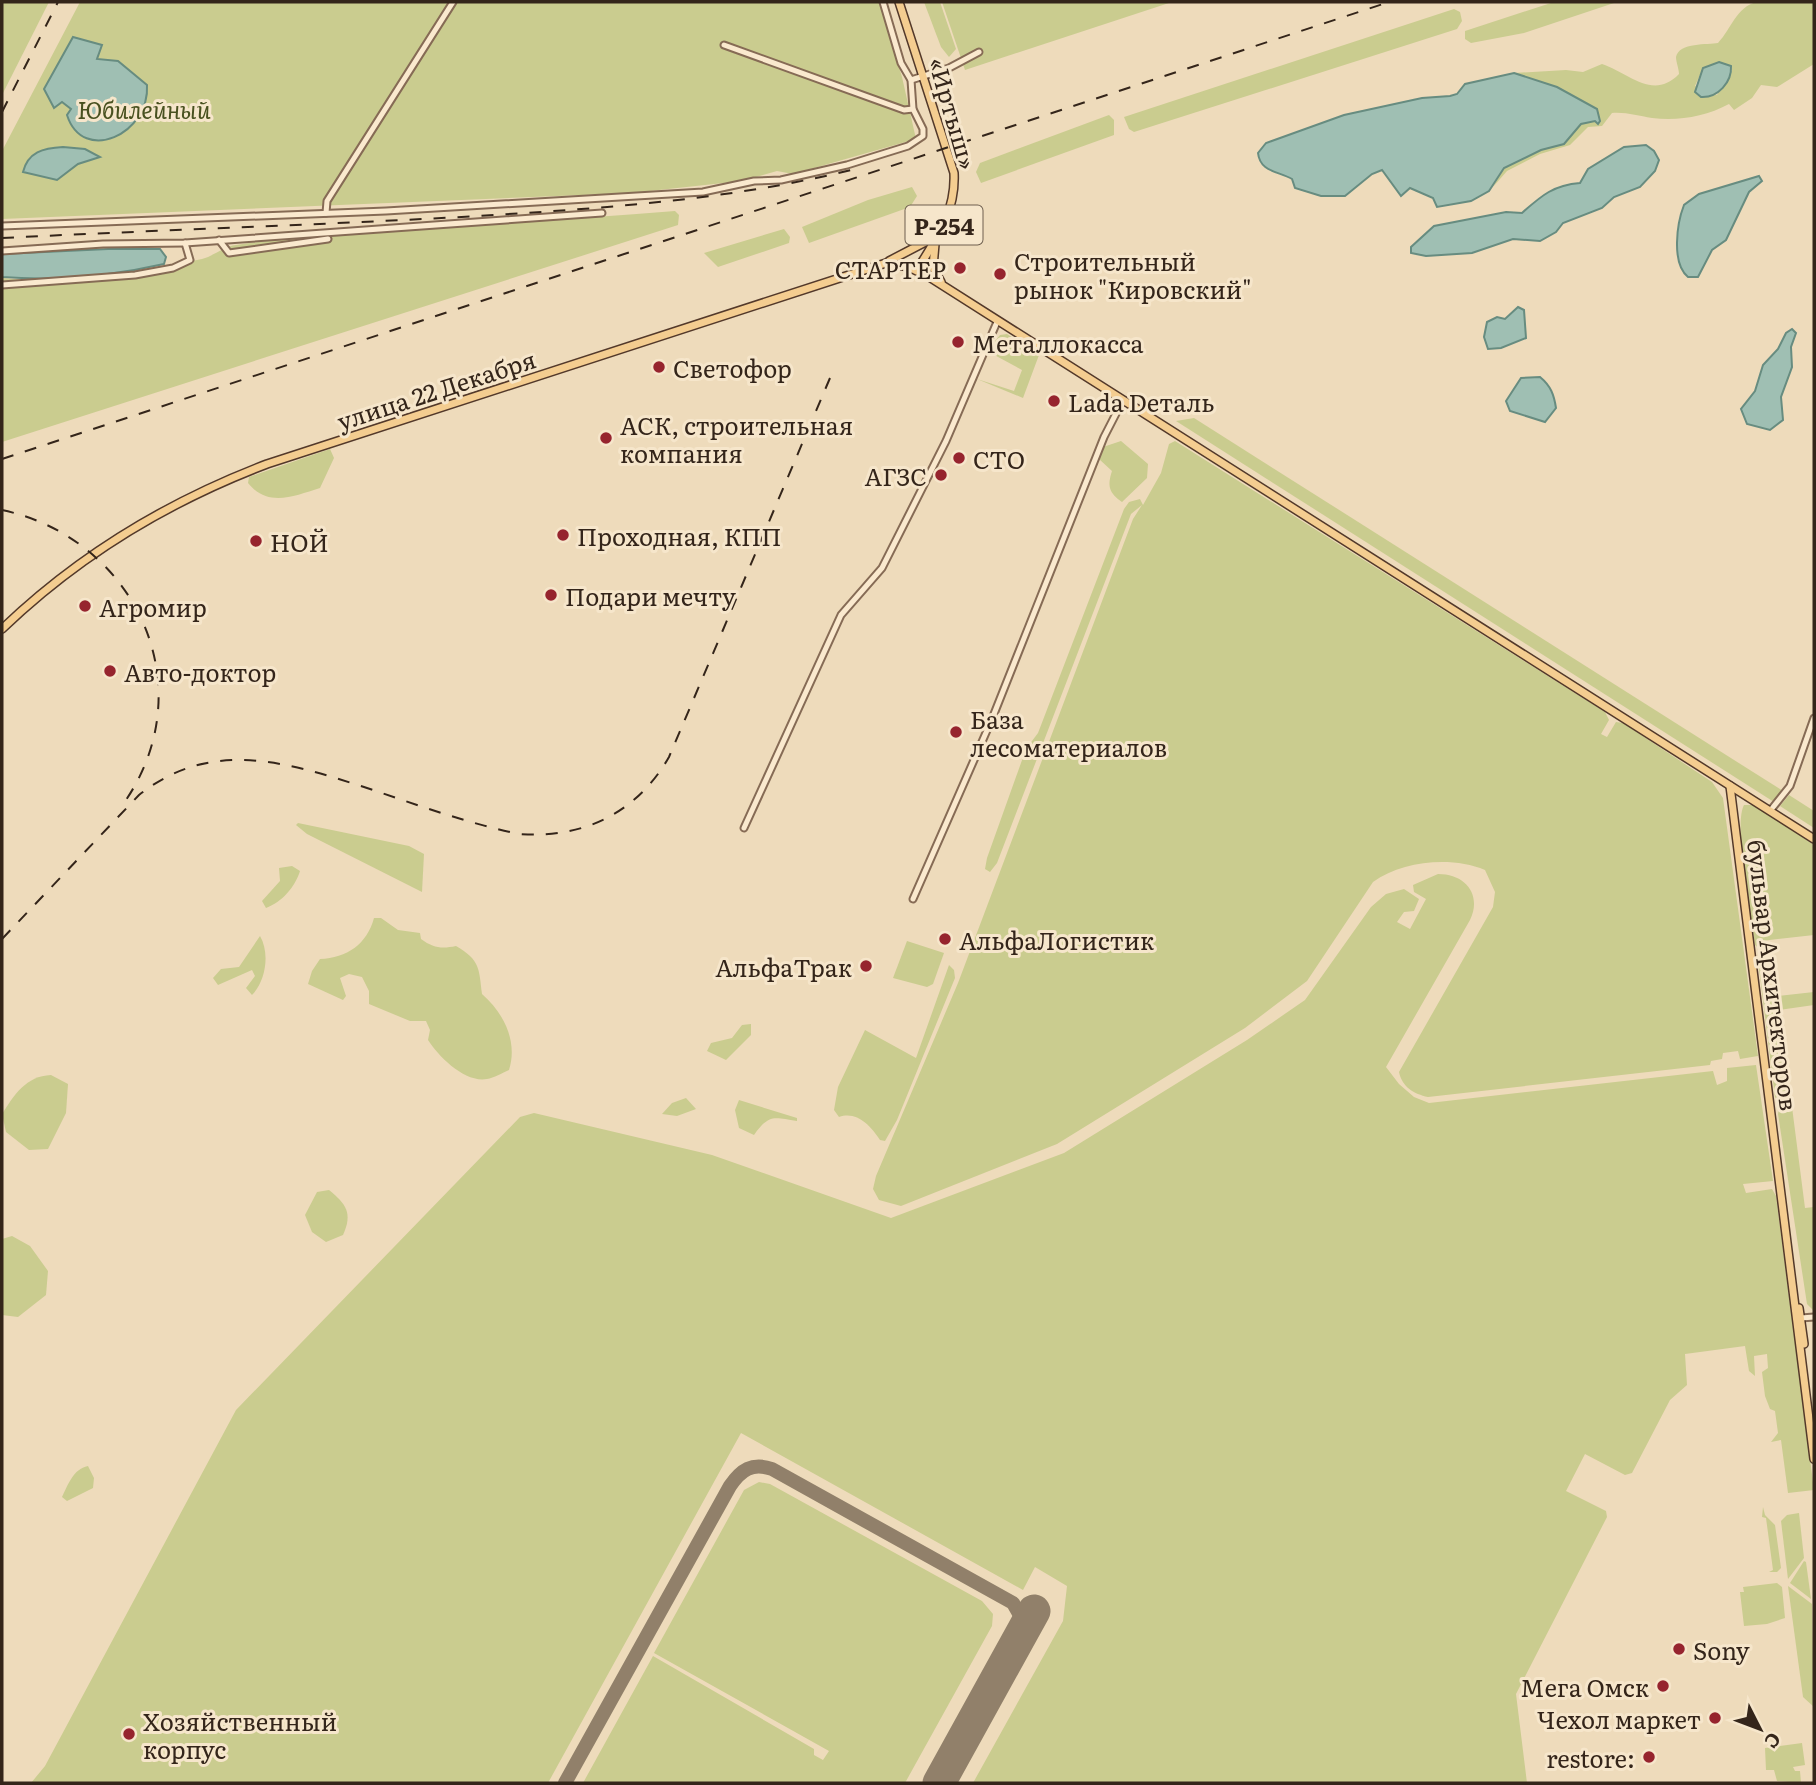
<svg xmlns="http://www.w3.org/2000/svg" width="1816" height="1785" font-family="Literata,serif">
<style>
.green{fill:#cacc8f;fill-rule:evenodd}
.water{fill:#9fbfb3;stroke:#678c80;stroke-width:2}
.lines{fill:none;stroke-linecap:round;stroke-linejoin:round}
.taxiway{stroke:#91806a;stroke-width:14}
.runway{stroke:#91806a;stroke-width:33}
.minor-casing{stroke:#866b55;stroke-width:9}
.major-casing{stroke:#53392a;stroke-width:10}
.minor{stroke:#fae9ce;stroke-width:5}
.major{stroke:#f4cd90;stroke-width:7}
.rail{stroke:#34251a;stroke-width:2;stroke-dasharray:12 12;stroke-linecap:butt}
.poi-dot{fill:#96242e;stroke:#f6e6cb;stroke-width:2.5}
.labels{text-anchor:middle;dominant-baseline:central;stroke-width:6;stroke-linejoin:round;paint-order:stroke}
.shield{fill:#f6e6cb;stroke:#6e5f4f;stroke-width:2}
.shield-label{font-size:23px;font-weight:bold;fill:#34251a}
.park-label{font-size:24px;font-style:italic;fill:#495120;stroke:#f6e6cb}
.street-label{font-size:24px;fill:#34251a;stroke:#f6e6cb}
.poi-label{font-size:24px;fill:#34251a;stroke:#f6e6cb;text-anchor:start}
</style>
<rect width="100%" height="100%" fill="#eedbbb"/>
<g class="green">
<polygon points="2,2 49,2 2,95"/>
<polygon points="80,2 879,2 902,77 916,139 793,174 777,171 742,181 631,193 2,219 2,151"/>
<polygon points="924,2 940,2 956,49 949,57 941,47"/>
<polygon points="942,2 1172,2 965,70"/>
<polygon points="1554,2 1617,2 1524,33 1471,43 1465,39 1465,31"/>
<path d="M1757 2H1814V64L1777 87 1761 85 1752 98 1734 110 1729 104C1705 117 1678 121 1652 118 1638 116 1627 112 1612 113L1602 126 1588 127 1570 145 1540 154 1507 171 1493 187 1504 168 1541 150 1564 144 1581 123 1600 120 1557 87 1514 73 1566 70 1583 72 1602 64C1629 73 1653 101 1679 74 1679 69 1676 62 1676 57 1679 42 1708 45 1718 43 1732 28 1736 7 1757 2ZM1703 68 1732 70 1717 95 1695 86Z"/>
<polygon points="1454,9 1460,12 1462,21 1457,29 1134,132 1129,129 1124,117"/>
<polygon points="1109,115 1114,120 1114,135 981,183 976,172 980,163"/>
<polygon points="912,187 917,196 910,207 809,243 802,227 868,200"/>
<path d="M675 211 679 215 678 225 2 442V278C69 285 137 272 202 259 214 256 224 246 236 245 381 223 529 224 675 211Z"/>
<polygon points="784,229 790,237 789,243 718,267 704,253"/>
<polygon points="1007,334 1039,355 1023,398 977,379 1014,391 1022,370 987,351 1000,335"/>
<polygon points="1194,418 1783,791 1774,802 1176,421"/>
<path d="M1121 441 1148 464 1147 478 1122 502C1109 493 1107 486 1112 471L1099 459 1103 447Z"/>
<path d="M1175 441 1605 712 1609 720 1601 734 1607 737 1616 722 1623 723 1712 782 1723 798 1758 1056 1740 1059 1738 1051 1723 1053 1722 1059 1711 1061 1710 1065 1428 1097C1414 1094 1402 1087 1399 1072L1493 907 1495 892 1485 870C1451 856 1403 861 1373 882L1307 981 1245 1028 1057 1144 901 1206 879 1200 873 1189 876 1176 958 983 1133 519 1142 505 1131 514 997 863 990 872 985 869 987 858 1026 749 1038 733 1124 509 1129 502 1140 499 1143 505 1161 473 1169 444Z"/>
<path d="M330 449 334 458 320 488C294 496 268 508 248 483L249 477Z"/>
<polygon points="1789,795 1814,811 1814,828 1780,806"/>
<path d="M1744 805H1754L1814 845V935L1761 941 1762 951 1755 945C1752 918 1733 825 1744 805Z"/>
<polygon points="298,823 409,846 424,854 422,892 307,834 296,825"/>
<path d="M292 866 300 871C295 887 282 902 266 908L262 901 280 881 279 868Z"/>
<path d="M1438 874C1466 874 1482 895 1470 920L1386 1067 1399 1084 1414 1097 1429 1103 1713 1071 1717 1085 1727 1081V1068L1756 1065 1773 1181 1743 1184 1746 1193 1772 1189 1776 1196 1814 1490 1788 1493 1781 1440 1771 1442 1778 1433 1775 1411 1770 1409 1765 1396 1762 1372 1768 1368 1767 1354 1754 1356 1755 1376 1749 1371 1745 1346 1685 1354 1687 1385 1670 1400 1632 1473 1625 1475 1585 1454 1566 1491 1606 1511 1607 1517 1516 1694 1527 1783H973L1063 1621 1067 1586 1035 1567 1023 1590 741 1433 548 1783H31L45 1766 236 1410 520 1117 534 1113 712 1155 891 1218 1064 1153 1247 1040 1305 1000 1371 907 1386 894 1404 889 1419 899 1414 911 1404 912 1397 922 1410 929 1426 899 1414 892 1413 885Z"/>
<path d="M374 918H381L398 930 420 933 421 939C433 948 442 949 456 946 480 960 479 968 482 994 504 1013 518 1042 509 1070 502 1073 494 1078 487 1079 465 1083 439 1057 428 1040L430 1030 426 1021H410L369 1004V991L362 977 349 974 340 978 346 996 343 1000 308 984 312 971 320 959C347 958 367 944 374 918Z"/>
<path d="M260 936C270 953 266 981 252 995L246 988 255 976 252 970 218 985 213 978 221 969 239 967Z"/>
<polygon points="907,941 944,953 933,984 927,987 893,978"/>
<polygon points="1763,959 1768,997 1814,992 1814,1005 1779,1010 1791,1099 1778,1101 1775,1097 1758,960"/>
<path d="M949 965 954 970 955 978 897 1120 885 1141 880 1140C870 1125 857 1111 839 1117L834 1110 838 1087 865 1030 916 1058Z"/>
<polygon points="751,1024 751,1035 726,1060 707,1051 711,1043 732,1038 742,1025"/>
<path d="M51 1075 68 1084 66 1113 48 1149 29 1150 6 1132 2 1114C14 1095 26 1076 51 1075Z"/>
<polygon points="686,1098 696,1109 677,1116 662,1114 672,1103"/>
<path d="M739 1100 797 1118V1121C773 1117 769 1114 754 1135L739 1128 735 1110Z"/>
<polygon points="1792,1107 1805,1208 1814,1207 1814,1311 1807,1304 1778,1114 1779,1109"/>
<path d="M329 1190C346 1204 353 1213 343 1235L326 1242 312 1232 305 1215 317 1192Z"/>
<polygon points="12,1236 30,1246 48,1271 46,1295 18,1317 2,1315 2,1239"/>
<path d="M88 1466 94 1478 93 1488 67 1501 62 1497C68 1485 73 1469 88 1466Z"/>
<polygon points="759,1482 770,1484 982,1601 993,1614 992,1626 905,1783 583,1783 653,1656 814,1749 814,1755 823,1760 829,1751 654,1653 744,1490"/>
<polygon points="1763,1507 1765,1515 1775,1525 1781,1568 1777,1572 1769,1572 1773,1570 1766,1518 1762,1517"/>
<polygon points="1799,1513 1804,1558 1788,1579 1781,1521 1787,1515"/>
<polygon points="1804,1561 1806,1562 1811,1599 1790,1583"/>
<polygon points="1777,1583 1782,1587 1785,1618 1767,1624 1744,1626 1740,1592 1744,1592 1743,1587"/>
<polygon points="1788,1586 1812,1604 1814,1707 1803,1697"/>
<polygon points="1802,1743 1805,1765 1793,1767 1795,1771 1800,1771 1801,1783 1777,1781 1774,1770 1766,1770 1765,1748"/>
</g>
<g class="water">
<path d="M73 37 102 45 97 59 118 61 147 85C150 134 83 165 67 115L71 109 62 102 54 108 44 89Z"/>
<path d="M1719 62 1731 66C1732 82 1718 98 1701 97L1695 92 1703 68Z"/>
<path d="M1514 73 1557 87 1597 109 1600 121 1598 124 1595 121 1581 124 1564 144 1541 150 1504 168 1489 191 1471 201 1437 207 1433 198 1410 188 1401 196 1382 170 1372 174 1345 196H1321L1295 188 1292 179C1278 171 1260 172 1258 153L1266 143 1344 115 1422 98 1450 96 1457 94 1465 84Z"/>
<path d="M1646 145 1654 151 1659 160 1655 171 1640 187 1614 197 1602 208 1563 223 1556 232 1540 241 1513 239 1472 253 1426 256 1411 253V247L1434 226 1506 212 1522 213C1542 195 1554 185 1580 183L1588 169 1624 147Z"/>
<path d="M63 147 85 149 100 157 78 164 57 180 23 172C28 152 43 148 63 147Z"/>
<path d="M1759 176 1762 181 1749 192 1726 240 1712 250 1698 277H1688C1671 263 1677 223 1684 205L1699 194Z"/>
<path d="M108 249H160L166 257 164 264C112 276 55 281 2 277V254Z"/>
<polygon points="1518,307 1524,310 1526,338 1501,348 1488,349 1484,337 1487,322 1497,317 1505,319"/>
<polygon points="1792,329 1796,333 1791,347 1792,367 1781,397 1783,420 1770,430 1747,424 1741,409 1755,391 1763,365 1778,349 1786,333"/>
<path d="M1540 377C1551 386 1554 395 1556 408L1545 422 1510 411 1506 401 1521 378Z"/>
</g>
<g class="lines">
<path class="taxiway" d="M565 1783 730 1486C741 1470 752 1462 772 1469L1013 1603 1021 1617V1634"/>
<polyline class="runway" points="939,1783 1034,1611"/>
<defs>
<g id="minor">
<polyline points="724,45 904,110 913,109"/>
<polyline points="911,80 949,68 979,52"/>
<polyline points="326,213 327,201 453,2"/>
<polyline points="2,226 386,211 703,192 754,181 781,180 847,165 908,146 923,136 923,129 913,109 911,80 901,63 883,2"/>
<polyline points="219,240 229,253 328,239"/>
<polyline points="2,251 103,244 185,243 602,213"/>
<polyline points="2,285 135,275 173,268 190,260 185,243"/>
<polyline points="1770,811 1790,786 1814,718"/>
<polyline points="744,828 841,615 882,568 946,441 997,322"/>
<polyline points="913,899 992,719 1104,437 1122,402"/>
<polyline points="1801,1318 1814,1317"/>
</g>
<g id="major">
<path d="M899 2 954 173C956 212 936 239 917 270"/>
<polyline points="935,244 933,267 941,282"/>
<polyline points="889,261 935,237"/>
<path d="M2 629C79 555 167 502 267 464L886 263 909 267 931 278 1814 839"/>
<polyline points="1730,786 1814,1459"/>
<polyline points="1799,1308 1804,1344"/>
</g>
</defs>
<use href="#minor" class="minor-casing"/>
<use href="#major" class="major-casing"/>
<use href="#minor" class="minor"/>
<use href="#major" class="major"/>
<g class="rail">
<polyline points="2,112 58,2"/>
<path d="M2 238C160 230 319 225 478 216 605 208 731 200 855 169"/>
<polyline points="2,459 1389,2"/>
<path d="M2 510C134 538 204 684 126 800"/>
<path d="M2 939 139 795C211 738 286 762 364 787 415 804 466 823 519 834 583 839 637 813 669 757L830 378"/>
</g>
</g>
<g class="poi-dot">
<circle cx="960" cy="268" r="7"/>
<circle cx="1000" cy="274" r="7"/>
<circle cx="958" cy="342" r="7"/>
<circle cx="659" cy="367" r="7"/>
<circle cx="1054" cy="401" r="7"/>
<circle cx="606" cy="438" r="7"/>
<circle cx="959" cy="458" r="7"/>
<circle cx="941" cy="475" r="7"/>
<circle cx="563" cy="535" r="7"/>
<circle cx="256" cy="541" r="7"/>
<circle cx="551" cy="595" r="7"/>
<circle cx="85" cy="606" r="7"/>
<circle cx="110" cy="671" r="7"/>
<circle cx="956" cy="732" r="7"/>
<circle cx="945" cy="939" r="7"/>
<circle cx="866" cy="966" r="7"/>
<circle cx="1679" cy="1649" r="7"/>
<circle cx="1663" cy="1686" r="7"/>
<circle cx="1715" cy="1718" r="7"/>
<circle cx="129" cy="1734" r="7"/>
<circle cx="1649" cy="1757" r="7"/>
</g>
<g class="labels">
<rect class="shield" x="905.5" y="205.5" width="77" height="39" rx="5"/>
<g class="shield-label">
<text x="944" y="225">Р-254</text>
</g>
<g class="park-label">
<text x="144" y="108">Юбилейный</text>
</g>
<g class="street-label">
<text transform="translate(954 113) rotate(74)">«Иртыш»</text>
<text transform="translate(436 389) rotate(-18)">улица 22 Декабря</text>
<text transform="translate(1774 975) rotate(83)">бульвар Архитекторов</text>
</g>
<g class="poi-label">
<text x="1014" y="260">Строительный<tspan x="1014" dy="28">рынок "Кировский"</tspan></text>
<text x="946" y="268" text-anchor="end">СТАРТЕР</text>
<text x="972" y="342">Металлокасса</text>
<text x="673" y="367">Светофор</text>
<text x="1068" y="401">Lada Dеталь</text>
<text x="620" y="424">АСК, строительная<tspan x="620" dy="28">компания</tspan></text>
<text x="973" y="458">СТО</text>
<text x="927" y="475" text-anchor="end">АГЗС</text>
<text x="577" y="535">Проходная, КПП</text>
<text x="270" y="541">НОЙ</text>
<text x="565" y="595">Подари мечту</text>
<text x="99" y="606">Агромир</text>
<text x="124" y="671">Авто-доктор</text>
<text x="970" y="718">База<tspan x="970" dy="28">лесоматериалов</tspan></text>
<text x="959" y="939">АльфаЛогистик</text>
<text x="852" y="966" text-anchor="end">АльфаТрак</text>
<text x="1693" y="1649">Sony</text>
<text x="1649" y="1686" text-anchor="end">Мега Омск</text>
<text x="1701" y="1718" text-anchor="end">Чехол маркет</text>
<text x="143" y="1720">Хозяйственный<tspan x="143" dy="28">корпус</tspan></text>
<text x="1635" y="1757" text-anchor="end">restore:</text>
</g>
</g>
<rect width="1816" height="1785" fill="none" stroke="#34251a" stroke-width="7"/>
<g transform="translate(1760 1729) rotate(132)" stroke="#f6e6cb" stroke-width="5" paint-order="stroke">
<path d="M0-5L12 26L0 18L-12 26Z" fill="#34251a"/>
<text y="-10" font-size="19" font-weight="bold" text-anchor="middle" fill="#34251a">С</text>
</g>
</svg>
